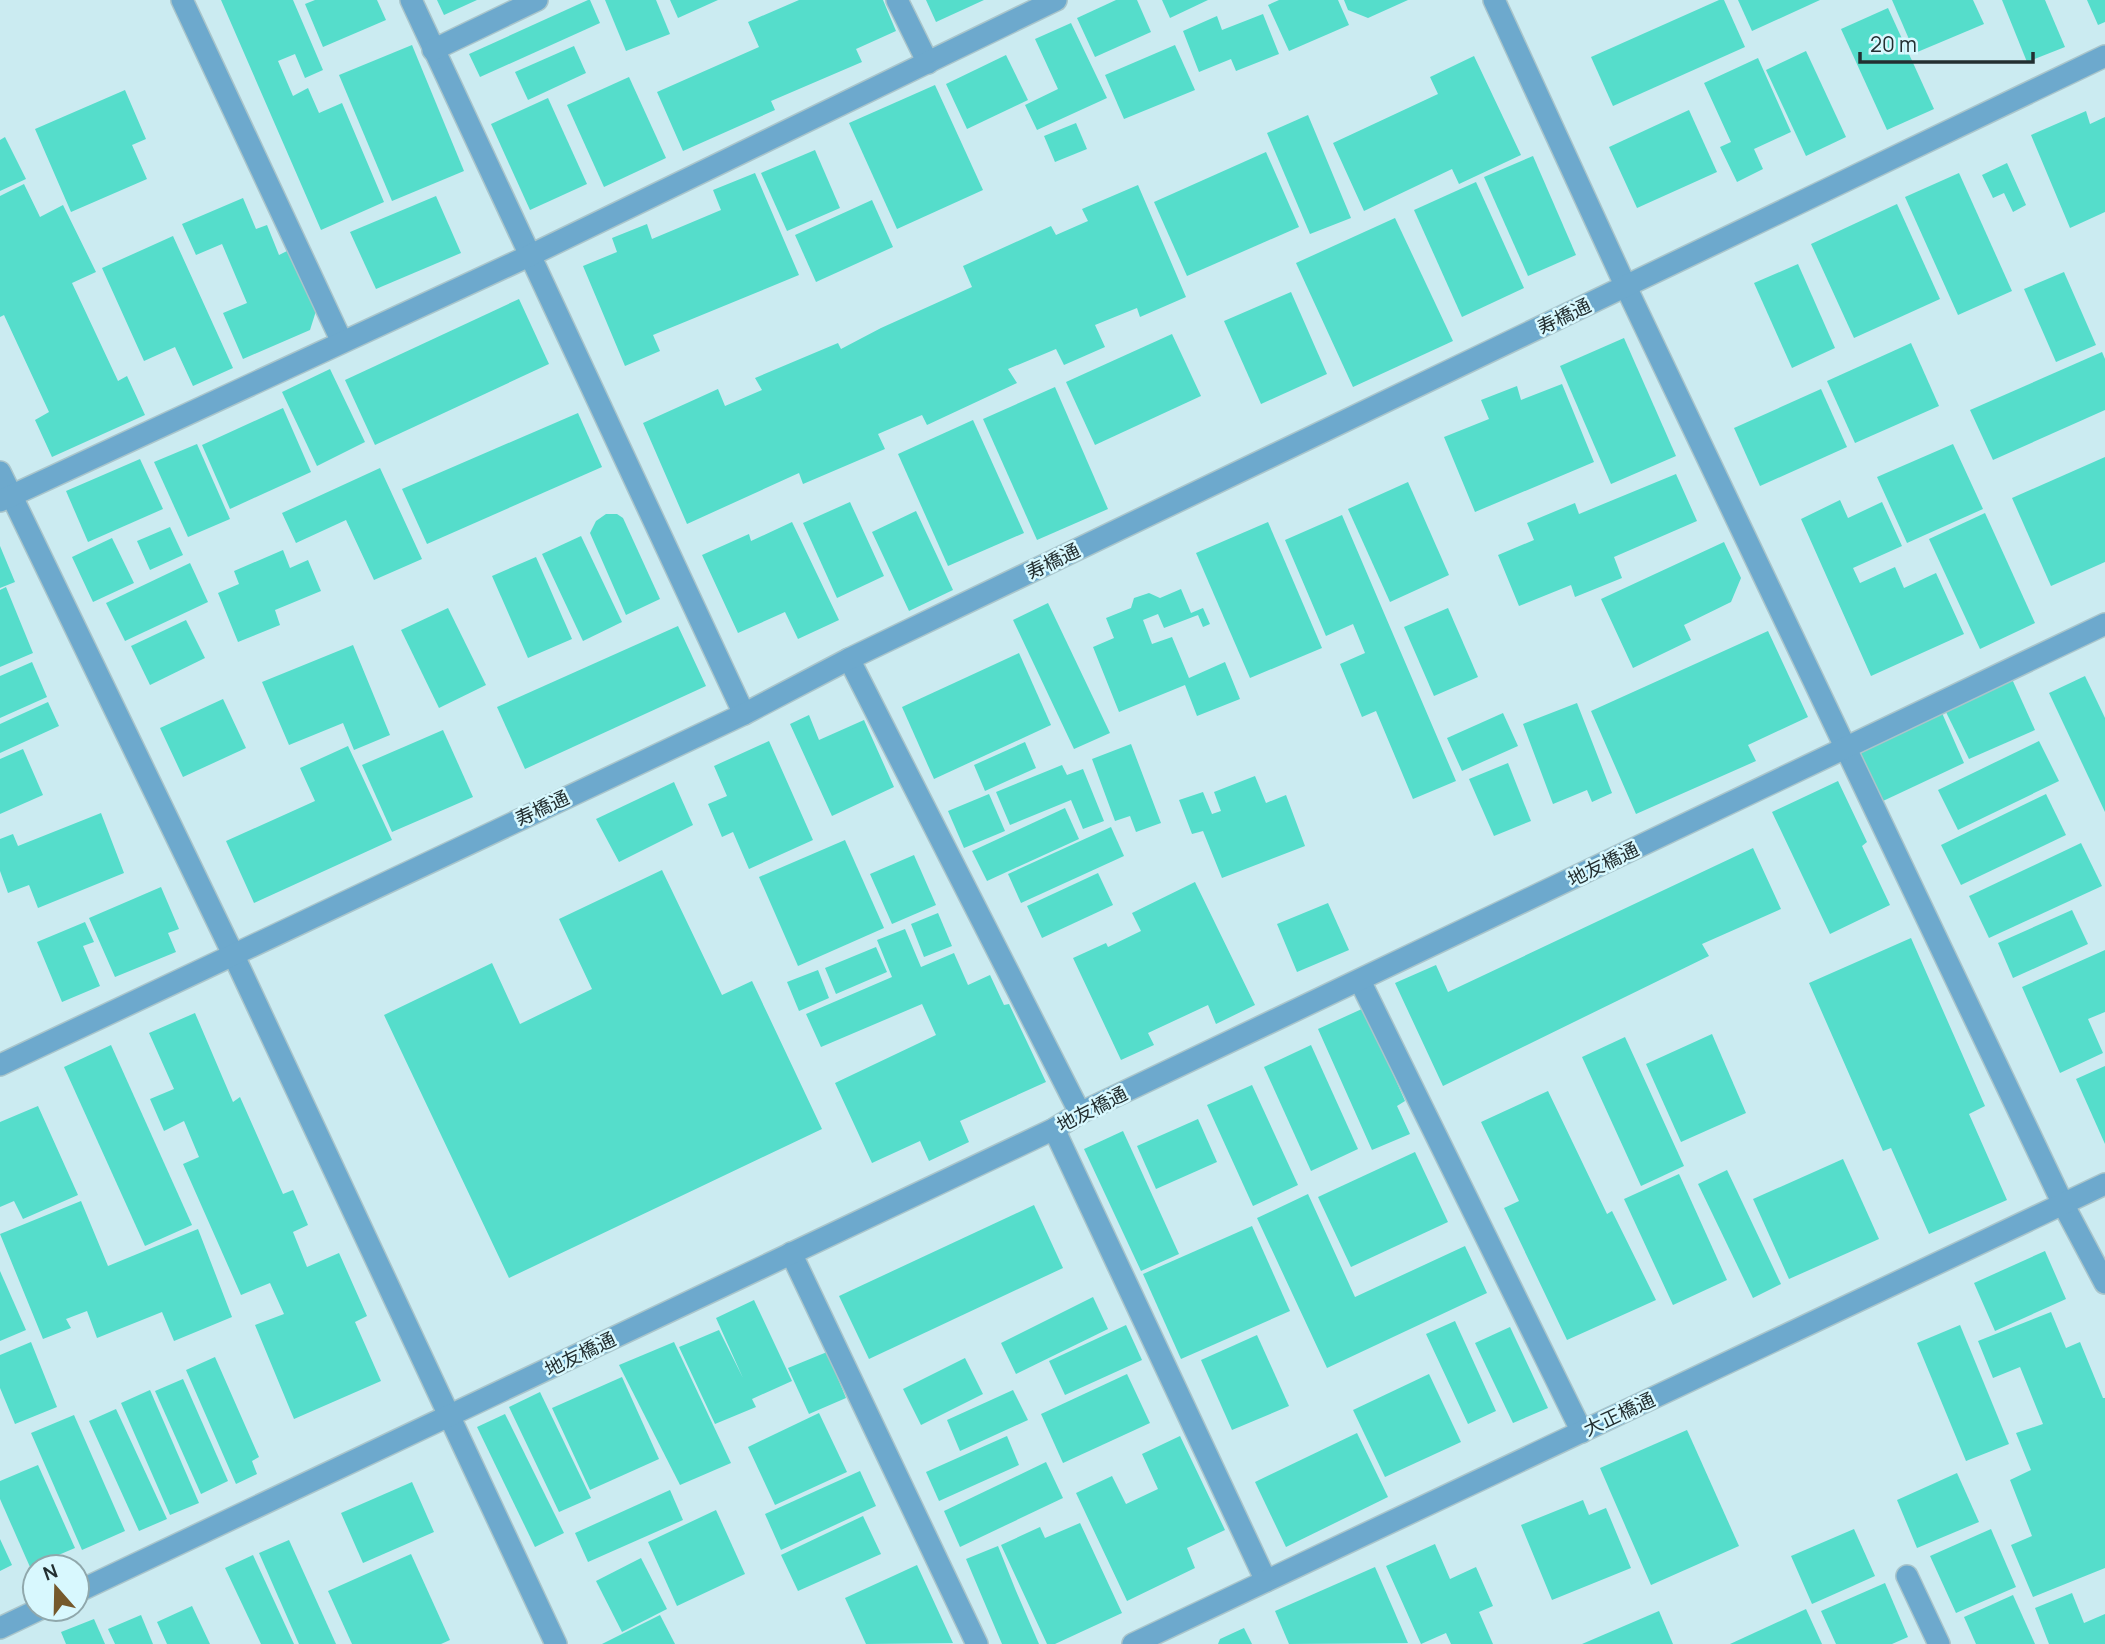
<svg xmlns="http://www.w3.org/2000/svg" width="2105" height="1644" font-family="Manrope,'Noto Sans JP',sans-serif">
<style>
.building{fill:#55ddcb}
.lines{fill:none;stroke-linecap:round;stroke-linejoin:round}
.minor-casing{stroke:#a9c5cb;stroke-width:24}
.minor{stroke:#6da9cd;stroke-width:21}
.labels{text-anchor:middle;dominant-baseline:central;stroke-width:5;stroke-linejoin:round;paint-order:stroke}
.street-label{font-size:19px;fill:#232f31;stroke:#d8f8fe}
</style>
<rect width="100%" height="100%" fill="#cbebf1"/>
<g class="building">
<polygon points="221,0 293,0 323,70 305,78 295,54 278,61 293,96 308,88 319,113 342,103 384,202 321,230"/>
<polygon points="315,0 377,0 386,20 323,47 305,4"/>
<polygon points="437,0 477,0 444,15"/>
<polygon points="588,0 590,0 600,23 480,77 469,54"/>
<polygon points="605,0 656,0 670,34 626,51"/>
<polygon points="670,0 718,0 678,18"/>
<polygon points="799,0 883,0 896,31 856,49 862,62 771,101 775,110 683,151 657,92 759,47 748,22"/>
<polygon points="926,0 984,0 936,22"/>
<polygon points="1116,0 1137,0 1151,32 1095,57 1077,18"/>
<polygon points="1162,0 1208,0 1170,18"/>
<polygon points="1279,0 1338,0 1349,25 1289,51 1268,5"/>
<polygon points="1344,0 1408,0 1368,18 1348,10"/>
<polygon points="1719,0 1724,0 1745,47 1613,106 1591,57"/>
<polygon points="1738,0 1820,0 1752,31"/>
<polygon points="1892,0 1973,0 1984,24 1915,53"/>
<polygon points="2002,0 2045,0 2065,47 2027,62"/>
<polygon points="2087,0 2105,0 2105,22 2098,25"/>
<polygon points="1888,8 1934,109 1887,130 1841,29"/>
<polygon points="1263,14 1279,54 1236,71 1231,59 1199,72 1183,31 1217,16 1222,30"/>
<polygon points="1071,23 1107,98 1037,130 1025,105 1058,89 1035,39"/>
<polygon points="412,45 464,171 392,201 339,75"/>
<polygon points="1175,45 1195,90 1124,119 1105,75"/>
<polygon points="574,46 586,73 528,100 515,72"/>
<polygon points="1806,51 1846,137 1806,156 1766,70"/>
<polygon points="1006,55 1028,100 967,129 946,84"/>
<polygon points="1474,56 1521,155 1459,184 1452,169 1364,211 1333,143 1438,94 1430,77"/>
<polygon points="1758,58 1791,132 1754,149 1763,169 1737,182 1720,147 1731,142 1704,83"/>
<polygon points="629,77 666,158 604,187 567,105"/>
<polygon points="935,85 983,190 897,229 849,123"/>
<polygon points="125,90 146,139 132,145 147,179 71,212 35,129"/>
<polygon points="548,98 587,184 530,210 491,124"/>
<polygon points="1689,110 1717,172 1637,208 1609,147"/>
<polygon points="2086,111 2090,124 2105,117 2105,212 2070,228 2031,135"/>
<polygon points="1308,115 1351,218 1310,234 1267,133"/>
<polygon points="1076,123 1087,149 1055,162 1044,136"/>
<polygon points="5,137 26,179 0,191 0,140"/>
<polygon points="815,150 840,208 787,231 761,173"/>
<polygon points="1266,152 1299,227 1187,276 1154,202"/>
<polygon points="1533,156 1576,255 1528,276 1484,177"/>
<polygon points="2007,163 2026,205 2013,212 2004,193 1993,198 1982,175"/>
<polygon points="755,173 799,275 653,335 660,351 625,366 583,266 617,252 612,238 647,224 652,239 721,210 713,190"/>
<polygon points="1959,173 2012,291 1958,315 1905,197"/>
<polygon points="1476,182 1524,288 1462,317 1414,210"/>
<polygon points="24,184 40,217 63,205 96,272 72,283 118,381 127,376 145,415 52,457 35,420 49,412 4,315 0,317 0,196"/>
<polygon points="1138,185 1186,297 1140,317 1137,308 1095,325 1105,347 1064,365 1056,349 1008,369 1017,383 927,425 922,415 878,434 885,449 803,484 799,473 687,524 643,423 718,389 725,406 762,390 755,378 838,343 841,349 881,328 972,287 963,266 1051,226 1056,235 1088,221 1082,209"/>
<polygon points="436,196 461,253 376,289 350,232"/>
<polygon points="243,198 256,229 267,225 279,255 289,250 316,311 310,330 243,359 223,313 247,303 222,244 196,255 182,224"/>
<polygon points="872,200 893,247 816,282 795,235"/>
<polygon points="1897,204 1940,299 1854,338 1811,244"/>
<polygon points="1395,218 1453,341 1353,387 1296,263"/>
<polygon points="173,236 233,368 193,386 175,347 144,361 102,268"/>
<polygon points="1798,264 1835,348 1792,368 1754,283"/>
<polygon points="2064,272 2096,345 2056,362 2024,289"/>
<polygon points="1291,292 1327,374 1261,404 1224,321"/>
<polygon points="519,299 549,364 375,445 345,380"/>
<polygon points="1172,334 1201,396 1095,445 1066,382"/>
<polygon points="1624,338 1676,456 1611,484 1560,366"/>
<polygon points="1911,343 1939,406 1855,443 1827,381"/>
<polygon points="2102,352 2105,359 2105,410 1993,460 1970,410"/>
<polygon points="330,369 365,442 317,466 282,392"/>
<polygon points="1562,384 1594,462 1475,512 1444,437 1489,419 1481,400 1517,386 1521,400"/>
<polygon points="1055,387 1108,509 1037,540 983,419"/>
<polygon points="1821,389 1847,447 1760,486 1734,428"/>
<polygon points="283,408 311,472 230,509 202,445"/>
<polygon points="578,413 602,467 427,544 402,489"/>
<polygon points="973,420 1024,533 948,566 898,454"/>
<polygon points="197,444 230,519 188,537 154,462"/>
<polygon points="1953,444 1983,509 1907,543 1877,477"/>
<polygon points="2105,457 2105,562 2051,586 2012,498"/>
<polygon points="140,459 163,509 88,542 66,491"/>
<polygon points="380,468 422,559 374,580 346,520 296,543 282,513"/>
<polygon points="1676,474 1697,521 1614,557 1622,578 1575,597 1571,585 1519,606 1498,555 1534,540 1527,523 1575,503 1579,514"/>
<polygon points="1408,482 1449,575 1390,602 1348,509"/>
<polygon points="1840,500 1848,518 1882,502 1902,546 1853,568 1860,583 1895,567 1904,588 1936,573 1964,634 1871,676 1801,519"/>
<polygon points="850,502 884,576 837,598 803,523"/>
<polygon points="916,511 953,590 909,611 872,532"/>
<polygon points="1985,513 2035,623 1980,649 1929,539"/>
<polygon points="606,514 617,514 623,518 660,599 626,615 590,533 596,521"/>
<polygon points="1342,515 1456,781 1413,799 1376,711 1362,717 1340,664 1365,653 1353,624 1326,636 1285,540"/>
<polygon points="792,522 839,620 798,639 785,612 738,633 702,555 749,534 751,541"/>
<polygon points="1268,522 1322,648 1250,678 1196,553"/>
<polygon points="170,527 183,555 150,570 137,541"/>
<polygon points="581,536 622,622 583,641 542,554"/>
<polygon points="112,538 134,583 93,602 72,557"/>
<polygon points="1724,542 1741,578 1731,602 1684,625 1691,640 1633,668 1601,599"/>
<polygon points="0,546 15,582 0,588"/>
<polygon points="283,550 290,568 308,560 321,591 275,610 280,625 238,642 218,593 239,584 234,571"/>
<polygon points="536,557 572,639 528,658 492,576"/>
<polygon points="190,563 208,602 125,641 106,603"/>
<polygon points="6,587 33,653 0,667 0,590"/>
<polygon points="1181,589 1191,613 1203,608 1210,624 1203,627 1198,615 1164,628 1158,614 1143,620 1152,644 1172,637 1189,678 1225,662 1240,699 1197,716 1185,685 1119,712 1093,647 1114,638 1106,618 1131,608 1134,598 1149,593 1160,598"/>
<polygon points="1048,603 1110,733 1074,749 1013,620"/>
<polygon points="448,608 486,685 439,708 401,630"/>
<polygon points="1448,608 1478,677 1434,696 1404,627"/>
<polygon points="186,620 205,658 150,685 131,646"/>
<polygon points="678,626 706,686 525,769 497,707"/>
<polygon points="1768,631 1808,717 1748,745 1756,761 1636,814 1591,711"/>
<polygon points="353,645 390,735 354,750 343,723 289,745 262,682"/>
<polygon points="1019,653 1051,725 934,779 902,707"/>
<polygon points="32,662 47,697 0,718 0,676"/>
<polygon points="2085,676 2105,718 2105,812 2049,693"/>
<polygon points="2012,679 2035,730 1969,759 1946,712"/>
<polygon points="223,699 246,748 183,777 160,728"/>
<polygon points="48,702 59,726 0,753 0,724"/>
<polygon points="1577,703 1612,793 1592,802 1587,790 1553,804 1523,724"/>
<polygon points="1503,713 1518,746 1462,771 1447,738"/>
<polygon points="1942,713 1964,763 1883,801 1858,752"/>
<polygon points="809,715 819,740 864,720 894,787 832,816 790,724"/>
<polygon points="443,730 473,797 392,832 362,765"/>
<polygon points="769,741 813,840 749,869 733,832 722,837 708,804 727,796 714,766"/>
<polygon points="2039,741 2059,781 1958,830 1938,790"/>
<polygon points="1025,742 1036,768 985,791 974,765"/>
<polygon points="1131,744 1161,823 1136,832 1130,816 1115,821 1092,759"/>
<polygon points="348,746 392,840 254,903 226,841 315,801 300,768"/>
<polygon points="23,749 43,795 0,814 0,759"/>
<polygon points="1508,763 1531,821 1494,836 1469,779"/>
<polygon points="1062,765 1067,775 1083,769 1104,821 1083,829 1071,800 1010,825 996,792"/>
<polygon points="1255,776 1266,803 1286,795 1305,846 1222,878 1203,831 1192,834 1179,800 1203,792 1212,814 1221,811 1214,792"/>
<polygon points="1838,781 1867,842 1862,846 1890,905 1830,934 1772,812"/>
<polygon points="674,782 693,825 619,862 596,819"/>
<polygon points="989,794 1005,831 964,848 948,811"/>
<polygon points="2046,794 2066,835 1961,885 1941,845"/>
<polygon points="1065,808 1079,839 987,881 972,851"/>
<polygon points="101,813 124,873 38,908 29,885 8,893 0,871 0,839 13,834 18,846"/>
<polygon points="1111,827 1124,856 1021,903 1008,874"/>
<polygon points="845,840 884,928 798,966 759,877"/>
<polygon points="2081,843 2102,886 1989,938 1969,896"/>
<polygon points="1753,848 1781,909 1702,944 1709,956 1443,1086 1395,983 1436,965 1448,992"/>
<polygon points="914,855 936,905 892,924 870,874"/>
<polygon points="662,870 722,995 752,981 822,1129 509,1278 384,1015 492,963 520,1024 592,989 559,919"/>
<polygon points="1098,873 1113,905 1042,938 1027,906"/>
<polygon points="1195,882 1255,1005 1216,1024 1208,1005 1148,1033 1154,1045 1121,1060 1073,958 1106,943 1108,947 1141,931 1132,913"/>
<polygon points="161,887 179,929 168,933 176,952 115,977 89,918"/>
<polygon points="1328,903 1349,950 1297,972 1277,924"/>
<polygon points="2072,910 2088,944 2013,978 1998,943"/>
<polygon points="938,913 952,946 924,957 911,924"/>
<polygon points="85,922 94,942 83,946 100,986 62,1002 37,942"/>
<polygon points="905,929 921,967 954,953 968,985 990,975 1004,1005 1009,1004 1046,1082 960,1121 969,1142 929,1161 920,1141 872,1163 835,1083 936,1035 922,1004 821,1047 806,1014 892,977 877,940"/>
<polygon points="1911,938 1985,1106 1969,1114 2007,1200 1929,1234 1891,1148 1883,1151 1809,983"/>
<polygon points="876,947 887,972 836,994 825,968"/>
<polygon points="2105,950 2105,1012 2088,1019 2103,1053 2060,1073 2022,987"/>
<polygon points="818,970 829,998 799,1011 787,982"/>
<polygon points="1364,1008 1405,1101 1397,1106 1410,1134 1372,1150 1318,1029"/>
<polygon points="195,1013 233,1102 240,1097 283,1194 293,1190 308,1225 293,1232 307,1267 339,1253 367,1316 355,1322 381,1381 294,1419 255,1325 284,1314 270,1283 241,1295 183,1164 199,1157 184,1121 164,1131 150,1099 174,1089 149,1033"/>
<polygon points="1712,1034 1746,1113 1681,1142 1646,1064"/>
<polygon points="1625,1037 1684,1166 1641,1186 1582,1057"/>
<polygon points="111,1045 192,1225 145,1246 64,1067"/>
<polygon points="1311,1045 1358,1149 1311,1171 1264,1067"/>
<polygon points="2105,1066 2105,1144 2076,1079"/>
<polygon points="1252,1085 1298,1185 1253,1206 1207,1105"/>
<polygon points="1548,1091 1607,1214 1612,1211 1656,1300 1567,1340 1504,1208 1519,1201 1481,1122"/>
<polygon points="38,1106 78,1195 23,1219 14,1201 0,1207 0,1122"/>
<polygon points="1198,1119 1217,1162 1156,1189 1137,1146"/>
<polygon points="1123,1131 1179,1254 1141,1271 1084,1149"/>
<polygon points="1415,1152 1448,1222 1351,1267 1318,1197"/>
<polygon points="1843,1159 1879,1239 1789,1279 1753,1199"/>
<polygon points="1727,1170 1781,1284 1753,1298 1698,1184"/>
<polygon points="1679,1174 1727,1280 1673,1305 1624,1199"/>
<polygon points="1308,1194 1355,1297 1465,1246 1487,1293 1327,1368 1257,1218"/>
<polygon points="81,1201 108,1266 198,1229 232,1317 174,1341 162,1312 97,1338 87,1311 66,1319 71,1328 43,1339 0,1234"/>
<polygon points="1034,1205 1063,1268 869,1359 839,1296"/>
<polygon points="1252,1226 1290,1311 1181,1359 1143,1274"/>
<polygon points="2045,1251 2066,1299 1995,1331 1974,1283"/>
<polygon points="0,1271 26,1330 0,1341"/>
<polygon points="1093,1297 1108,1329 1016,1374 1001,1343"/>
<polygon points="754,1300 792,1381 752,1399 756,1407 715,1424 679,1347 719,1330 743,1378 716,1318"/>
<polygon points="2051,1312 2066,1348 2080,1342 2103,1398 2105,1398 2105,1568 2033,1597 2011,1545 2032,1536 2010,1480 2031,1470 2016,1433 2043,1424 2020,1367 1993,1378 1978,1341"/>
<polygon points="1455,1321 1496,1411 1468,1424 1426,1334"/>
<polygon points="1126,1325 1142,1360 1065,1395 1049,1361"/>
<polygon points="1960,1325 2009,1444 1966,1461 1917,1343"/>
<polygon points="1510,1327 1548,1408 1513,1423 1475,1343"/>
<polygon points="1257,1335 1289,1406 1232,1430 1201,1360"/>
<polygon points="31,1342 57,1407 15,1424 0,1388 0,1355"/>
<polygon points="674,1342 731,1463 680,1485 619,1365"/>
<polygon points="827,1352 846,1398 809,1414 788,1368"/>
<polygon points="215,1357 259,1457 252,1461 257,1474 236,1484 186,1370"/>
<polygon points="965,1358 983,1394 921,1425 903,1389"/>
<polygon points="1127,1374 1150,1423 1063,1463 1041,1414"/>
<polygon points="1429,1374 1461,1442 1385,1477 1353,1410"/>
<polygon points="622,1377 659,1459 590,1490 552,1408"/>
<polygon points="183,1379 228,1481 201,1494 155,1391"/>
<polygon points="150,1390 199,1503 170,1515 121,1403"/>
<polygon points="1013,1390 1028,1420 960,1451 947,1420"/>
<polygon points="540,1392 591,1498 559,1512 509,1407"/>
<polygon points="116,1409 167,1519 139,1531 89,1421"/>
<polygon points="819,1413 847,1472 775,1505 748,1447"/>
<polygon points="505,1414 564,1533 535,1547 477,1427"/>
<polygon points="74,1415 125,1531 82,1550 31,1433"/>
<polygon points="1687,1430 1739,1546 1651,1585 1600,1468"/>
<polygon points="1357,1433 1388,1497 1286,1547 1255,1482"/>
<polygon points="1007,1436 1019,1465 939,1501 926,1472"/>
<polygon points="1180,1436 1225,1530 1187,1548 1195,1568 1127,1601 1076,1493 1112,1476 1126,1504 1158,1489 1142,1454"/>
<polygon points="1046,1462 1063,1498 960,1547 944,1511"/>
<polygon points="38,1465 75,1548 30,1567 0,1499 0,1481"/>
<polygon points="860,1471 876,1506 781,1550 765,1514"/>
<polygon points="1957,1473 1979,1522 1917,1548 1897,1500"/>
<polygon points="412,1482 434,1532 363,1563 341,1513"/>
<polygon points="670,1490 683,1520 588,1562 575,1533"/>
<polygon points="1583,1500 1589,1515 1606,1508 1631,1568 1552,1600 1521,1525"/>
<polygon points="716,1510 745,1574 677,1606 648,1542"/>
<polygon points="863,1516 881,1554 798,1591 781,1555"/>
<polygon points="1080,1523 1122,1613 1055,1644 1047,1644 1001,1545 1040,1527 1045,1538"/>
<polygon points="1854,1529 1875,1576 1812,1604 1791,1556"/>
<polygon points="1991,1529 2016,1587 1956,1613 1930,1556"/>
<polygon points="0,1539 12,1565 0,1571"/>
<polygon points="289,1540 336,1644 299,1644 259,1553"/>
<polygon points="1435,1544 1450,1579 1476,1567 1493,1606 1479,1612 1493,1644 1451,1644 1446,1633 1421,1644 1386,1566"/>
<polygon points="998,1546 1016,1591 1039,1644 1002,1644 966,1559"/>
<polygon points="411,1554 450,1640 441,1644 352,1644 328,1591"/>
<polygon points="253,1555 294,1644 261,1644 225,1568"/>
<polygon points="641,1558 667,1609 622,1632 596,1581"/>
<polygon points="917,1565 953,1643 866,1644 845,1598"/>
<polygon points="1375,1567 1408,1643 1289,1644 1275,1611"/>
<polygon points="1885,1583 1908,1637 1892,1644 1836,1644 1821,1611"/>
<polygon points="2072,1593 2084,1623 2105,1614 2105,1644 2049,1644 2035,1608"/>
<polygon points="2013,1595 2035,1644 1976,1644 1964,1617"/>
<polygon points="192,1606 210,1644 167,1644 157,1622"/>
<polygon points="1806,1609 1822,1644 1730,1644"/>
<polygon points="1659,1611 1673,1644 1582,1644"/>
<polygon points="141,1615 153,1644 115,1644 108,1629"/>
<polygon points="660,1615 675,1644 602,1644"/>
<polygon points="94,1619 105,1644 66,1644 61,1632"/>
<polygon points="1244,1628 1252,1644 1218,1644 1220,1639"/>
</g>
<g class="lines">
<defs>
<g id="minor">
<polyline points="182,0 342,342"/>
<polyline points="411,0 744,714"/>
<polyline points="897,0 928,63"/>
<polyline points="1494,0 1626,287 2063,1204 2105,1283"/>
<polyline points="433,50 537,0"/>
<polyline points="0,472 233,954 556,1644"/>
<polyline points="0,501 531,255 1056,0"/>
<polyline points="849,659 1080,1113"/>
<polyline points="1360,981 1582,1432"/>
<polyline points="0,1065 744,714 849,659 2105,56"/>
<polyline points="1054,1129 1266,1581"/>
<polyline points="791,1253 977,1644"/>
<polyline points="1907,1576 1939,1644"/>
<polyline points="77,1592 1054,1129 1080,1113 2105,624"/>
<polyline points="0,1628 40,1609"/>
<polyline points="1133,1644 2105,1184"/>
</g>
</defs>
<use href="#minor" class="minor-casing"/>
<use href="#minor" class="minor"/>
</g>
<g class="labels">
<g class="street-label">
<text transform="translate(1564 316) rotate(-26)">寿橋通</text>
<text transform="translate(1053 561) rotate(-26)">寿橋通</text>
<text transform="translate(542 808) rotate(-25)">寿橋通</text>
<text transform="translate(1603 864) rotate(-26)">地友橋通</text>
<text transform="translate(1092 1109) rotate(-27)">地友橋通</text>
<text transform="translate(580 1354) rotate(-26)">地友橋通</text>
<text transform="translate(1619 1414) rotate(-25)">大正橋通</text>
</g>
</g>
<g transform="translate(56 1588) rotate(340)"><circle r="33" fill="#d8f8fe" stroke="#90a8ac" stroke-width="2"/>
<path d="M0-5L12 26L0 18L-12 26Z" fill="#75592c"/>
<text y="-10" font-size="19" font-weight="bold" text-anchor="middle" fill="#232f31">N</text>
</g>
<path d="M1860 52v10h173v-10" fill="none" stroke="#232f31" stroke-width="3.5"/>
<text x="1870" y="52" font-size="21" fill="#232f31" stroke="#d8f8fe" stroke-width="5" paint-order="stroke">20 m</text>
</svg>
